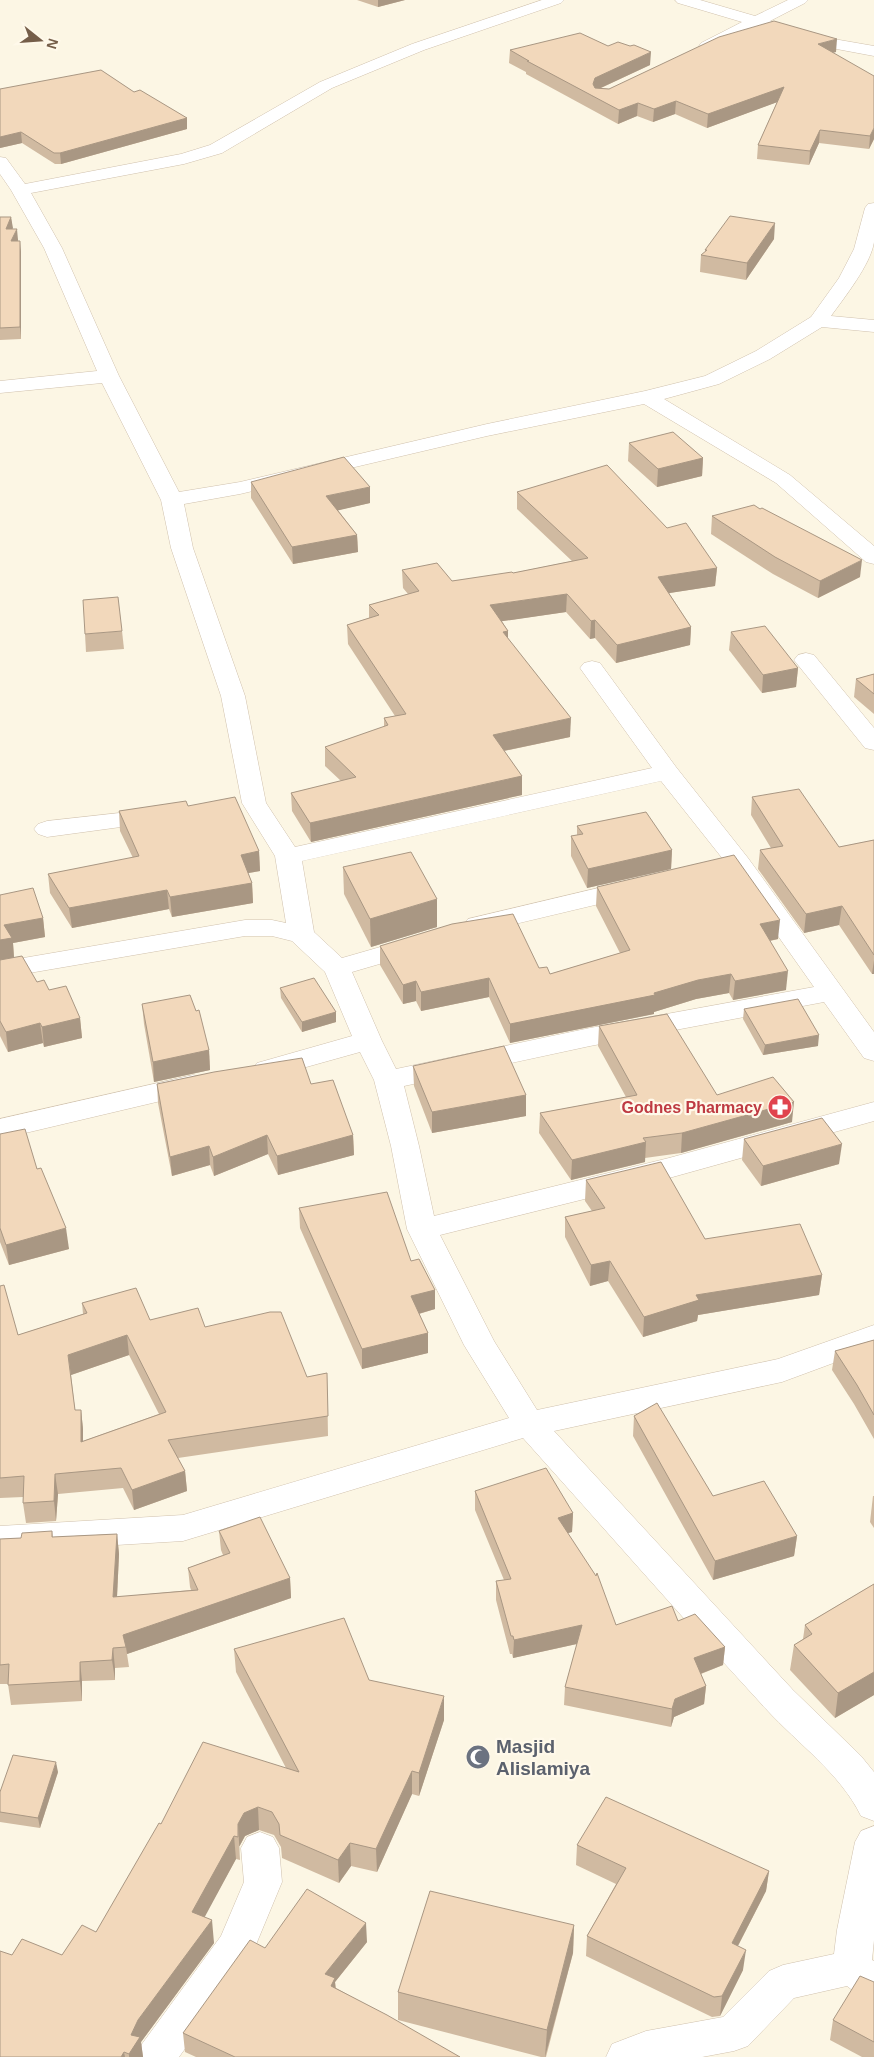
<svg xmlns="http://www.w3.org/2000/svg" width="874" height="2057" font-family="Helvetica,sans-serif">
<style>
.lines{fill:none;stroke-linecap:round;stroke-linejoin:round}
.minor-casing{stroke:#d0c1ad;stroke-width:1}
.minor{fill:#fff;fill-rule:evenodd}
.wall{fill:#d0baa1;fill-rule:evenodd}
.shaded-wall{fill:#a99783}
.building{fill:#f2d8bb;stroke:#a99783;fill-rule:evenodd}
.labels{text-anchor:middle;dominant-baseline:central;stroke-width:4.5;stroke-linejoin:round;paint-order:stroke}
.health-label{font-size:16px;font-weight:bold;fill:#be3a42;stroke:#fff9ea;text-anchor:end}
.near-worship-label{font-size:19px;font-weight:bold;fill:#5b616d;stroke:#fff9ea;text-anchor:start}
</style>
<rect width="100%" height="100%" fill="#fcf6e4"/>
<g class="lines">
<defs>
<g id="minor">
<path d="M542 0H564L561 3 424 50 332 88 222 153 184 164 31 193 62 248 119 376 179 492 240 482 487 424 645 391 705 376 756 351 811 317 839 278 854 249 865 208 868 204 874 203C874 215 874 229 874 242 871 264 844 298 831 316L874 320V332L822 327 770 359 719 384 664 399 790 475 874 546V564L866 562 776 483 644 404 487 436 240 494 184 504 193 548 245 696 266 803 295 847 652 768 580 668 584 663 592 661 600 663 676 767 748 858 874 1032V1061L864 1058 824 1002 590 1046 404 1086 419 1146 434 1216 669 1158 874 1102V1121L669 1178 440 1235 494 1341 537 1410 778 1359 874 1325V1348L782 1382 554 1431 793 1690 861 1756 874 1772V1821L861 1816C840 1773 798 1744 766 1709 684 1620 604 1528 523 1438L183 1541 0 1552V1526L183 1515 509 1418 464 1345 407 1229 391 1146 374 1080 360 1052 267 1078 257 1075 253 1069 257 1063 352 1036 325 972 292 941 272 936H245L0 978V962L245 920H272L286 923 275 856 242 803 221 696 171 548 161 500 102 383 0 393V381L97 371 44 248 11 190 0 174V157L6 158 25 184 181 154 210 145 320 82 412 44ZM661 781 730 868 814 987 590 1028 396 1069 382 1041 352 972 424 951 428 945 424 939 415 937 342 958 314 932 302 861Z"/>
<polygon points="675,0 700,0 755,16 788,0 808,0 805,3 770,21 828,38 874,46 874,56 826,47 758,27 713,49 701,49 699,46 701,43 742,22 678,3"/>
<polygon points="806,653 814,655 874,728 874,750 865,748 798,665 794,660 798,655"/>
<polygon points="156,809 165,811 168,816 165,821 47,837 38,834 34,829 38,824 47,821"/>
<polygon points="632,880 641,882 645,888 641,894 477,933 468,931 464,925 468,919"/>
<polygon points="193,1075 203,1077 207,1084 203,1091 0,1139 0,1119"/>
<polygon points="874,1826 874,1940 872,1960 874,1961 874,2002 860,1996 847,1986 794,1998 748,2046 734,2051 702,2057 606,2057 612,2044 646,2031 723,2017 769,1971 783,1965 834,1954 837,1930 855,1842 861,1831"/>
<polygon points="260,1832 273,1837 279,1848 282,1882 255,1947 250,1959 179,2057 136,2057 142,2044 221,1936 244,1882 241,1848 247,1837"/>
</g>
</defs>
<use href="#minor" class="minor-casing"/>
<use href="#minor" class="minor"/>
</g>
<g class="wall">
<polygon points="357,0 405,0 378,7"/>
<polygon points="608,46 650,65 601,88 609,89 836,52 833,52 874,139 869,149 819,143 809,165 757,159 758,145 777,102 707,128 675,114 653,122 637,116 618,124 526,74 526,72 509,63 510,50"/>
<polygon points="0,89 134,92 187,118 187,129 61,164 55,164 22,143 0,148"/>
<polygon points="0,217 11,217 12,229 18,240 21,252 21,339 0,340"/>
<polygon points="774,239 746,280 700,272 701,255 705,252 705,250"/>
<polygon points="629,443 703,458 702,476 657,487 628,461"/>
<polygon points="251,482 370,503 338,510 357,535 358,552 293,564 251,498"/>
<polygon points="517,492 667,528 717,568 715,586 669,593 691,627 690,645 616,663 595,638 590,639 566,612 502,621 508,631 508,638 570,737 504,751 522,776 522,795 311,842 292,811 291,793 341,781 325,766 325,747 384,727 384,718 395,716 348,644 347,625 369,618 369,605 408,594 403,588 402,570 452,581 513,573 572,561 517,509"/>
<polygon points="760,509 860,577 818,598 773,574 711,534 712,516"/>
<polygon points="122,631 124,649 86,652 85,634"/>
<polygon points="731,632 798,668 796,687 762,693 729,650"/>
<polygon points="874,674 874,714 854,697 856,679"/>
<polygon points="752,797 839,847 874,840 874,974 872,974 839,925 804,933 758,869 760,850 771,848 751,815"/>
<polygon points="188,806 259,851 260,871 248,873 252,883 253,903 172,917 169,909 72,928 50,893 48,874 133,858 120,831 119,811"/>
<polygon points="577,826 672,850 671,869 587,888 571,856 571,836 577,835"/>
<polygon points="343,867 437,927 371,947 344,894"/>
<polygon points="597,887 778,939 770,941 786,990 733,1000 729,993 696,999 654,1012 654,1014 510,1043 489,997 421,1011 416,1001 403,1004 380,965 380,946 539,968 550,974 620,953 596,906"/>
<polygon points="0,895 43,918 45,937 13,943 14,957 37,982 49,990 80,1018 82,1038 44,1047 43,1043 8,1052 0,1036"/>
<polygon points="280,988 336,1012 336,1022 302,1032 281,998"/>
<polygon points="142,1004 209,1050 210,1070 154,1082 144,1024"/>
<polygon points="744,1009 818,1046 763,1055 743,1019"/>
<polygon points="599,1026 717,1095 792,1122 681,1153 645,1158 645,1162 571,1180 539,1133 540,1113 626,1097 598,1046"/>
<polygon points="413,1066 526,1095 526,1116 432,1133 414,1086"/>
<polygon points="157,1084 311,1084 353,1135 354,1155 278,1175 268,1154 214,1176 210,1165 172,1176 158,1103"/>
<polygon points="0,1134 37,1169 69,1249 9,1265 0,1242"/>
<polygon points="744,1139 839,1164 761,1186 742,1160"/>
<polygon points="586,1180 705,1239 822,1275 819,1295 698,1315 697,1321 643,1337 608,1281 590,1286 565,1237 565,1217 592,1211 585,1201"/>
<polygon points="299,1208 411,1261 435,1290 435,1309 419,1314 428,1333 428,1353 362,1369 300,1228"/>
<path d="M0 1286 18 1335 83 1314 82 1303 150 1320 205 1327 307 1377 327 1373 328 1436 178 1458 185 1471 187 1491 134 1510 123 1488 58 1494 56 1521 26 1523 23 1503V1497L0 1498ZM129 1355 159 1414 83 1441V1429L81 1410H75L71 1375Z"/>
<polygon points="874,1340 874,1439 854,1404 832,1370 835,1351"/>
<polygon points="634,1416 713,1496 797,1536 794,1556 713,1580 633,1436"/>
<polygon points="475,1491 573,1513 572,1532 568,1533 616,1625 678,1621 725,1647 723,1665 701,1674 706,1686 704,1704 674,1717 671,1727 564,1705 565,1687 577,1644 513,1658 512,1654 510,1654 496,1600 496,1581 504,1580 475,1510"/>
<polygon points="873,1496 874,1496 874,1528 870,1522"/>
<polygon points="52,1531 53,1537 117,1534 119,1554 117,1597 191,1590 190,1587 188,1568 223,1555 221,1550 219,1531 290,1578 291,1598 127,1654 129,1667 115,1668 115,1680 82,1681 82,1701 11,1705 8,1684 0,1684 0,1539 21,1538"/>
<polygon points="874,1584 874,1695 835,1718 790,1670 794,1645 803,1639 805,1625"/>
<polygon points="234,1649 369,1680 444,1720 419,1796 412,1794 377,1872 351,1866 339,1883 282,1858 281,1847 274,1835 259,1830 245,1836 239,1847 240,1860 236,1859 204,1917 214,1943 141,2042 143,2057 0,2057 12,1955 62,1955 96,1932 161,1824 286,1768 236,1672"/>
<polygon points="58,1772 40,1828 0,1822 0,1792"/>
<polygon points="577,1845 769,1871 766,1891 738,1946 743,1970 720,2016 712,2017 586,1956 587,1936 616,1884 576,1865"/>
<polygon points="574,1925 573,1953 546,2057 541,2057 398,2020 398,1992"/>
<polygon points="367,1942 335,1982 336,1988 460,2057 196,2057 185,2052 183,2033 265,1948"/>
<polygon points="874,1982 874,2057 862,2057 830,2040 833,2020"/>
</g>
<g class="shaded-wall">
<polygon points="378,0 405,0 378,7"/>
<polygon points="837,39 836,52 817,57 818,44"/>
<polygon points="651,52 650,65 594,91 592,97 593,84 595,78"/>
<polygon points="784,87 783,100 707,128 708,114"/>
<polygon points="676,101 675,114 653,122 654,109"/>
<polygon points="638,103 637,116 618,124 619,110"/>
<polygon points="187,118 187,129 61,164 60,153"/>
<polygon points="874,128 874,139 869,149 870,136"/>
<polygon points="820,130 819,143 809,165 810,151"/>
<polygon points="21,132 22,143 0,148 0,137"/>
<polygon points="11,217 13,228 7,240 6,229"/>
<polygon points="775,223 774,239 746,280 747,263"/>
<polygon points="17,229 18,240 13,252 11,241"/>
<polygon points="20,241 21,252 21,339 20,327"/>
<polygon points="703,458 702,476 657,487 658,469"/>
<polygon points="370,487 370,503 327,513 326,496"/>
<polygon points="357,535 358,552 293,564 292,547"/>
<polygon points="862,560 860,577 818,598 820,581"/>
<polygon points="717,568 715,586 657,595 658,577"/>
<polygon points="567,594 566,612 490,623 490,605"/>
<polygon points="595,620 595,638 590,639 591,621"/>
<polygon points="691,627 690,645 616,663 617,645"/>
<polygon points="508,631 508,649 503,632"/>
<polygon points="798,668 796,687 762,693 763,675"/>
<polygon points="571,718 570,737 493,753 493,735"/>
<polygon points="522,776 522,795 311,842 310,823"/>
<polygon points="672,850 671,869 587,888 588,869"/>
<polygon points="259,851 260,871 242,874 241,855"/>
<polygon points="252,883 253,903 172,917 170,897"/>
<polygon points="167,890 169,909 72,928 69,908"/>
<polygon points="437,899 437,927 371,947 370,919"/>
<polygon points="842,906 839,925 804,933 806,914"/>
<polygon points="43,918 45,937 13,943 14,958 0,960 0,940 4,925"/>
<polygon points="780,920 778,939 758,943 760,924"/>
<polygon points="874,960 874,974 872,974"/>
<polygon points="788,971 786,990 733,1000 735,981"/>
<polygon points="731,974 729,993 696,999 654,1012 654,1014 510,1043 510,1024 698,980"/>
<polygon points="489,978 489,997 421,1011 421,992"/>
<polygon points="416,981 416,1001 403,1004 403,985"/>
<polygon points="336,1012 336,1022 302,1032 302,1022"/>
<polygon points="80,1018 82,1038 44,1047 42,1027"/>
<polygon points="40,1023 43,1043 8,1052 6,1032"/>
<polygon points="819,1035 818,1046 763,1055 765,1045"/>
<polygon points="209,1050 210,1070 154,1082 153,1062"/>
<polygon points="526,1095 526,1116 432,1133 432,1112"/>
<polygon points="794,1102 792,1122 681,1153 682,1133"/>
<polygon points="267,1135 268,1154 214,1176 213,1157"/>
<polygon points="353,1135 354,1155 278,1175 277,1156"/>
<polygon points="646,1142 645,1162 571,1180 572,1160"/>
<polygon points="842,1144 839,1164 761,1186 763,1166"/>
<polygon points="209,1146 210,1165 172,1176 170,1157"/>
<polygon points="66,1228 69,1249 9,1265 6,1245"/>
<polygon points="610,1261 608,1281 590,1286 591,1265"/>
<polygon points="822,1275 819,1295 698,1315 697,1321 643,1337 644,1317 696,1295"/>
<polygon points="435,1290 435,1309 411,1316 411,1296"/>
<polygon points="428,1333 428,1353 362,1369 362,1349"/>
<polygon points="127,1335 129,1355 71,1375 68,1355"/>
<polygon points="81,1410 83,1429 83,1462 81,1442"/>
<polygon points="185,1471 187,1491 134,1510 132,1490"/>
<polygon points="55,1474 58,1494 56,1521 54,1501"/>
<polygon points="573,1513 572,1532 557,1536 558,1518"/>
<polygon points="117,1534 119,1554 116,1617 113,1597"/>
<polygon points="797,1536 794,1556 713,1580 715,1561"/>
<polygon points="290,1578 291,1598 127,1654 126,1647 123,1635"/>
<polygon points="582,1625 581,1643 513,1658 514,1640"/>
<polygon points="725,1647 723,1665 692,1677 694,1658"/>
<polygon points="113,1648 115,1668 115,1680 112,1660"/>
<polygon points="80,1662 82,1681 82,1701 80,1681"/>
<polygon points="874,1672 874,1695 835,1718 838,1693"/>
<polygon points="706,1686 704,1704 674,1717 671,1727 672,1709 675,1699"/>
<polygon points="444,1696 444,1720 419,1796 419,1773"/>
<polygon points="56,1762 58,1772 40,1828 38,1818"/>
<polygon points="412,1771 412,1794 377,1872 376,1849"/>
<polygon points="258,1807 259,1830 245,1836 239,1847 240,1860 238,1824 244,1813"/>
<polygon points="234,1836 236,1859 195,1935 192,1912"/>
<polygon points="350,1843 351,1866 339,1883 338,1860"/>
<polygon points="769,1871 766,1891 729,1963 732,1943"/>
<polygon points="212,1920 214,1943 141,2042 143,2057 129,2057 129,2054 131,2035 138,2020"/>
<polygon points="366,1923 367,1942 335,1982 336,1998 325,1974"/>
<polygon points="574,1925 573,1953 545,2057 547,2030"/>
<polygon points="746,1950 743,1970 720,2016 722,1996"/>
<polygon points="124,2052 125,2057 121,2057"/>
</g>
<g class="building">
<polygon points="774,21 837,39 818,44 874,76 874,128 870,136 820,130 810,151 758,145 784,87 708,114 676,101 654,109 638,103 619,110 527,61 529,61 510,50 580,33 608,46 618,42 630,46 634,45 651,52 595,78 593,84 595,88 609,89 719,37"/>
<polygon points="101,70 134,92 140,90 187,118 60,153 54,153 21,132 0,137 0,89"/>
<polygon points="730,216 775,223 747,263 701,255 707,250 705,250"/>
<polygon points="0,217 11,217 6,229 17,229 11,241 20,241 20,327 0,328"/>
<polygon points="673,432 703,458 658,469 629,443"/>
<polygon points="344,457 370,487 326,496 357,535 292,547 251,482"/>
<polygon points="607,465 667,528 686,523 717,568 658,577 691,627 617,645 595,620 591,621 567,594 490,605 508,631 503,632 571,718 493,735 522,776 310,823 291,793 356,777 325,747 388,725 384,718 406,714 347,625 379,615 369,605 419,591 402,570 437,563 452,581 512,572 513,573 588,558 517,492"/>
<polygon points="754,505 760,509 762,508 862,560 820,581 775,557 712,516"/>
<polygon points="118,597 122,631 85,634 83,600"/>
<polygon points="765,626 798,668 763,675 731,632"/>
<polygon points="874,674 874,694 856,679"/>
<polygon points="799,789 839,847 874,840 874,955 842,906 806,914 760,850 783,846 752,797"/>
<polygon points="235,797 259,851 241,855 252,883 170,897 167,890 69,908 48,874 139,856 119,811 186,801 188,806"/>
<polygon points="646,812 672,850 588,869 571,836 583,834 577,826"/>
<polygon points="411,852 437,899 370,919 343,867"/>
<polygon points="734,855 780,920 760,924 788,971 735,981 731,974 698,980 654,993 655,995 510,1024 489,978 421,992 416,981 403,985 380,946 452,924 513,914 539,968 547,967 550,974 630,950 597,887"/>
<polygon points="33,888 43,918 4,925 12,938 0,940 0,895"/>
<polygon points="22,956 37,982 44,980 49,990 66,986 80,1018 42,1027 40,1023 6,1032 0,1021 0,960"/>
<polygon points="314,978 336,1012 302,1022 280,988"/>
<polygon points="190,995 196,1011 199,1010 209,1050 153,1062 142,1004"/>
<polygon points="798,999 819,1035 765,1045 744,1009"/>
<polygon points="667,1014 717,1095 773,1077 794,1102 682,1133 643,1138 646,1142 572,1160 540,1113 637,1095 599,1026"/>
<polygon points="504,1046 526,1095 432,1112 413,1066"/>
<polygon points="302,1058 311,1084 333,1080 353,1135 277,1156 267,1135 213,1157 209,1146 170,1157 157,1084 214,1072"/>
<polygon points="822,1118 842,1144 763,1166 744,1139"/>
<polygon points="25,1129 37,1169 41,1168 66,1228 6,1245 0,1228 0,1134"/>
<polygon points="661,1162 705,1239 800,1224 822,1275 696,1295 699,1300 644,1317 610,1261 591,1265 565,1217 605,1208 586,1180"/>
<polygon points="387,1192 411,1261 419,1259 435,1290 411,1296 428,1333 362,1349 299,1208"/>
<path d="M4 1285 18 1335 87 1313 82 1303 136 1288 150 1320 198 1308 205 1327 270 1312H281L307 1377 327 1373 328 1416 168 1440 185 1471 132 1490 121 1468 55 1474 54 1501 23 1503 24 1476 0 1478V1286ZM127 1335 166 1412 81 1442V1410H75L68 1355Z"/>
<polygon points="874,1340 874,1415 857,1385 835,1351"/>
<polygon points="657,1403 713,1496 764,1481 797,1536 715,1561 634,1416"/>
<polygon points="546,1468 573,1513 558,1518 596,1576 597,1573 616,1625 672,1606 678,1621 695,1614 725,1647 694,1658 706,1686 675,1699 672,1709 565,1687 582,1625 514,1640 513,1636 511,1636 496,1581 511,1579 475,1491"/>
<polygon points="260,1517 290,1578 123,1635 126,1647 113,1648 112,1660 80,1662 80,1681 8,1685 9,1664 0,1665 0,1539 21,1538 22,1533 52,1531 52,1537 117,1534 113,1597 198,1590 188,1568 230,1553 219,1531"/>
<polygon points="874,1584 874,1672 838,1693 794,1645 812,1634 805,1625"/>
<polygon points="344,1618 369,1680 444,1696 419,1773 412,1771 376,1849 350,1843 338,1860 280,1835 279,1824 272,1812 258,1807 244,1813 238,1824 238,1837 234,1836 192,1912 212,1920 138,2020 131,2035 140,2037 129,2054 124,2052 121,2057 0,2057 0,1951 12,1955 22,1939 62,1955 82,1925 96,1932 159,1823 161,1824 203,1742 299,1772 234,1649"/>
<polygon points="13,1755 56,1762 38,1818 0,1812 0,1792"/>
<polygon points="606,1797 769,1871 732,1943 746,1950 722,1996 714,1997 587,1936 626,1868 577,1845"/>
<polygon points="307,1889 366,1923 325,1974 335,1978 331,1986 387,2015 460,2057 235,2057 183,2033 250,1940 265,1948"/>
<polygon points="430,1891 574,1925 547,2030 398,1992"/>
<polygon points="860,1976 874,1982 874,2042 833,2020"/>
</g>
<defs>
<symbol id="pharmacy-disc" viewBox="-11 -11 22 22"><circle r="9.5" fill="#e0444e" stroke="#fff9ea"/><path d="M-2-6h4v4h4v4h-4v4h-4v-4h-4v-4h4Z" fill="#fff"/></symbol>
<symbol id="mosque-disc" viewBox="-11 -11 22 22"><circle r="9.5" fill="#6b7280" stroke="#fff9ea"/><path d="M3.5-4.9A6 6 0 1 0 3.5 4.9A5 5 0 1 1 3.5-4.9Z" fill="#fff"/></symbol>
</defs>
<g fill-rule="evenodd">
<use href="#pharmacy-disc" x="766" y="1093" width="28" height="28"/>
<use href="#mosque-disc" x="464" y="1743" width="28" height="28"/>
</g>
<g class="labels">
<g class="health-label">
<text x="762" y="1107">Godnes Pharmacy</text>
</g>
<g class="near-worship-label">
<text x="496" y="1746">Masjid<tspan x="496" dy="22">Alislamiya</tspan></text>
</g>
</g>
<g transform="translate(40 40) rotate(107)" stroke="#fff9ea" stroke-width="4" paint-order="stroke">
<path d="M0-4L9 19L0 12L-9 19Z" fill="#755e49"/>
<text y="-8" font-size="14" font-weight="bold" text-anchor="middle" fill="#755e49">N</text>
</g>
</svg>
